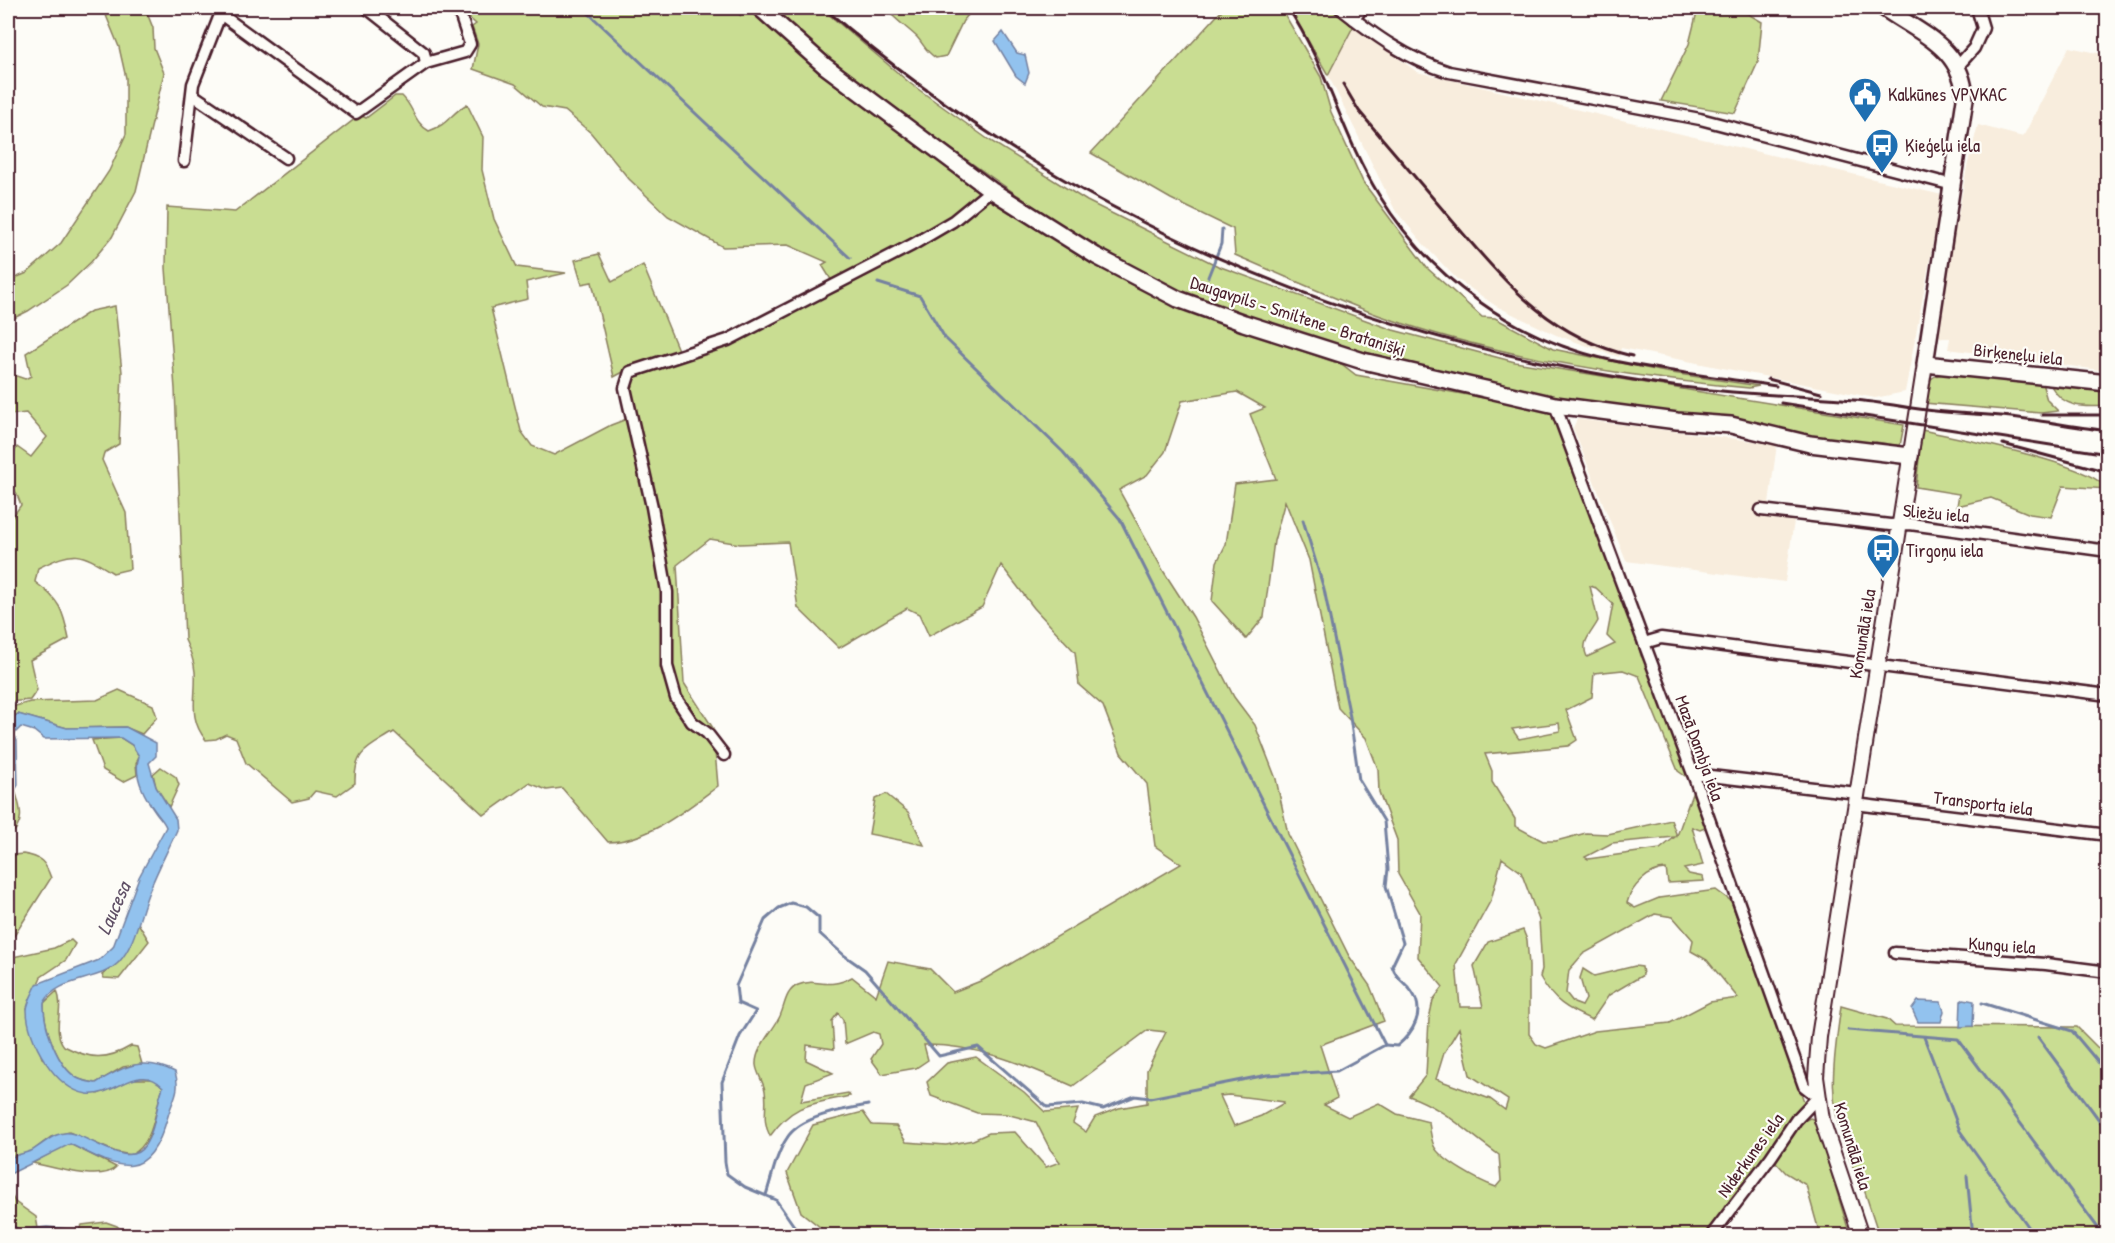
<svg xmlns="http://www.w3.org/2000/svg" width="2115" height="1243" font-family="'Patrick Hand',sans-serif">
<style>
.built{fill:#f8eddd}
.green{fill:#c9dd92;stroke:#8a7e5e;stroke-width:1.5;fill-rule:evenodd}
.water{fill:#92c2ee;stroke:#7581a0;stroke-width:1.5}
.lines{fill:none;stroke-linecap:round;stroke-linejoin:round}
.stream{stroke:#7581a0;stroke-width:3}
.minor-casing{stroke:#4a1f2b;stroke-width:15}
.tertiary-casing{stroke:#4a1f2b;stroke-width:18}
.secondary-casing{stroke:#4a1f2b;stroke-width:20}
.minor{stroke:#fdfcf7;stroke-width:10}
.tertiary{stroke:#fdfcf7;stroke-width:14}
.secondary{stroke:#fdfcf7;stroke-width:15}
.rail{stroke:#4a1f2b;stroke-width:3}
.labels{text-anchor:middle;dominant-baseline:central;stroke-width:4.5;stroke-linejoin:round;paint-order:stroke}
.poi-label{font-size:18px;fill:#4a1f2b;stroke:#fdfcf7;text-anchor:start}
.street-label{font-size:18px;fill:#4a1f2b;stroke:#fdfcf7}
.water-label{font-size:20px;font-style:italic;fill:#605066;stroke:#fdfcf7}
</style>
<rect width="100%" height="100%" fill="#fdfcf7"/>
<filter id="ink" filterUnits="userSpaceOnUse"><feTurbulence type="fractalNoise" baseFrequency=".0167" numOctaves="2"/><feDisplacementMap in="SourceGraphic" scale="12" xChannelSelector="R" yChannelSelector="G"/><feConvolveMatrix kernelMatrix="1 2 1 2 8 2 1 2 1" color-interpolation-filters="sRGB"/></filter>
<g filter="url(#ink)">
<g class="built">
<polygon points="1354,25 1417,72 1942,195 1905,392 1875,398 1621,348 1619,357 1556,335 1496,306 1457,279 1426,247 1395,210 1328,75"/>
<polygon points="2069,47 2107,55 2107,371 1948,349 1950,338 1942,338 1936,333 1967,167 1978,125 2023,137"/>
<polygon points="1577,419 1777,444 1767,518 1794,521 1785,582 1626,561 1573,428"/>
</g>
<g class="green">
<polygon points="103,8 145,8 153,28 154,48 164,73 136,191 112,237 91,262 67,285 28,311 8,321 8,281 27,273 61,243 109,171 126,134 126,78 119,47"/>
<path d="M460 8H732L741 16 734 8H750L816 68 1036 225 1237 329 1343 365 1356 375 1513 403 1543 409 1553 415 1638 642 1641 656 1646 661 1689 774 1685 776 1678 771 1639 676 1623 670 1594 673 1592 697 1566 710 1577 740 1568 746 1485 754 1492 771V782L1515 819V826L1543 841H1556L1586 833 1608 834 1671 820 1677 836 1694 788 1707 827 1700 830 1692 827 1703 865 1684 869 1689 874 1703 877 1704 881 1668 883 1666 869C1649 869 1631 887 1627 903L1635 908 1659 898 1716 890 1731 901 1805 1104 1704 1235H830L801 1212 787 1173 813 1125 863 1112 872 1125 896 1126 906 1142 946 1145 973 1140 989 1133 1015 1132 1046 1167 1060 1162 1050 1149 1036 1122 1006 1114 977 1113 931 1096 927 1082 947 1063 976 1057 1024 1092 1045 1112 1078 1109 1073 1123 1086 1132 1095 1117 1119 1108 1147 1103V1070L1166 1032 1148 1030 1073 1086C1025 1065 977 1044 924 1045L928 1060 916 1068 882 1074 871 1059 881 1044 879 1034 873 1032 845 1044 843 1020 838 1013 832 1021 834 1049 807 1045 806 1060 833 1073 806 1083 801 1101 848 1093 850 1096C811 1104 794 1103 770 1136 761 1118 768 1110 765 1091 764 1083 757 1074 756 1065 755 1049 771 1033 778 1020 785 1009 784 991 798 985 817 977 827 991 852 977L876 996 888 961 930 969 953 992 983 980 1181 864 1155 846 1147 784 1121 753 1103 706 1079 685 1075 652 1034 608 1001 565 982 607 929 636 919 614 907 608 839 648 798 608 788 542 740 544 710 539 677 565 684 683 713 728 718 786C687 809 649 841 608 842L562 788 547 790 529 783 484 815 394 732C369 748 354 750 355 783L337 796 315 791 309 798 292 802 246 763 236 738 226 734 216 739 206 740C187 717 197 697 195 672 194 660 190 651 185 640L175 389 166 268 167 207 235 212 360 115 366 118 395 96H402C414 107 414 123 429 131 449 124 449 115 467 104L483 137 482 170 494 219 517 267 566 273 526 282 528 299 491 308 521 431 532 446 554 455 611 425 632 417C630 400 627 387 639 373L838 291 822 265 827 262 788 245 723 247 668 216 629 179 591 133 565 111 542 107 515 84 473 69 478 44 472 27 476 24 462 12ZM1237 392 1265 408 1250 414 1276 479 1235 484 1226 544 1217 562 1212 601 1246 639 1264 617 1274 541 1285 501 1309 560 1338 708 1366 738 1378 769 1379 792 1397 840 1398 874 1420 913 1418 957 1443 987 1433 1000 1429 1019 1426 1075 1409 1096C1444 1108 1469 1134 1499 1155L1501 1181 1496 1187C1481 1182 1440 1160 1434 1146 1431 1139 1430 1130 1429 1122L1397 1114 1379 1103 1348 1117 1324 1105 1337 1098 1320 1045 1384 1021 1370 986 1349 956 1288 834 1276 779 1255 725 1234 697 1193 617 1164 572 1119 490 1147 475 1165 452 1182 401ZM1590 586 1596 588 1613 604 1607 636 1615 644 1587 657C1580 642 1591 634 1598 621ZM1559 723 1560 731 1519 739 1512 729ZM1675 837 1660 849 1588 859 1585 857 1612 843ZM1502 858 1521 872 1539 920 1542 969 1540 977C1553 1001 1567 1009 1592 1020L1609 995 1643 975 1642 967 1635 966 1594 976 1583 969 1580 978 1586 999 1582 1006 1574 1003 1566 993 1569 970 1583 954 1655 914 1673 917 1693 940 1691 951 1707 960 1738 998 1710 1002 1670 1023 1595 1031 1546 1048 1536 1044 1529 1034V965L1527 940 1523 930 1488 942 1474 966 1483 1007H1460L1456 964 1491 900ZM1459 1028 1470 1075 1508 1100 1505 1110 1490 1099 1436 1079 1444 1053ZM1229 1095 1284 1102V1103L1261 1116 1234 1126 1220 1096Z"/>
<path d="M766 8H821L911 84 989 140 1087 201 1218 266 1393 330 1515 362 1904 425 1900 446 1876 442 1868 445C1692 422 1514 395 1343 346 1277 327 1210 308 1149 276 1082 241 1021 198 960 155 893 108 828 60 766 8Z"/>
<path d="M885 8H974L963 21 946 56 936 58C926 52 924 45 917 37 906 27 895 19 885 8Z"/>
<path d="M1224 8H1281L1321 77 1331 112 1363 182 1427 268 1482 317 1495 318 1553 349 1665 372 1759 386 1749 388C1624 377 1496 357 1378 315 1330 297 1282 275 1235 255L1233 229 1171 199 1091 153Z"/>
<polygon points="1289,8 1332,8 1354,25 1328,75"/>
<polygon points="1698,8 1738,8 1762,22 1758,62 1735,113 1661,101 1689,44"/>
<polygon points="599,254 612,282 643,265 678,350 636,365 614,377 592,282 582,284 575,260"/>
<path d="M115 306 122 372 119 444 104 453 102 460 126 513 130 569 113 573C78 551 75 550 38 568L35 582C60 600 63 610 69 639L30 660 37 690 30 700 8 702V523L21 505C11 477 1 476 17 447L31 457 47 437 26 413 8 415V373L25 379 31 376 26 353 91 311Z"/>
<path d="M1954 372 2042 383 2047 400 2058 411 2041 413 1924 403C1928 377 1928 376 1954 372Z"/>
<path d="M2051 386 2107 390V406C2084 407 2064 409 2051 386Z"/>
<path d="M1922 430C1956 438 2092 463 2107 489L2063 486 2051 517 2030 514 1991 498 1957 506 1959 494 1916 487Z"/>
<polygon points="119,690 153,705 157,717 142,734 125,727 67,728 18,714 8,720 8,708 30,702 97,700"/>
<polygon points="121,738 132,745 139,756 136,764 137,775 123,782 103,770 92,740"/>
<polygon points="161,767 176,777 179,785 169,807 156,787 153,774"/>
<path d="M15 790C21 809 26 824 8 837V792Z"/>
<polygon points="886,794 908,812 924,845 869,834 875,799"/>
<path d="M23 854C41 857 45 861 51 878L14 936 8 934V863L14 855Z"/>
<polygon points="138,923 149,941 119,979 104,978 102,975 120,961"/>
<path d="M71 940 75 944 66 960 41 977 27 1008 42 1058 98 1094 131 1079H155L163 1087C154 1110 155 1143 131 1155L116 1152 69 1132 51 1137 32 1151 8 1159V958L54 948Z"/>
<path d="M57 991C65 1009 51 1030 64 1046 89 1059 106 1061 131 1046L137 1047 142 1064 123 1067 96 1083C90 1082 82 1081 77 1078 57 1066 43 1026 44 1003Z"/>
<path d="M1841 1006 1887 1019 1895 1026 2077 1027 2107 1057V1235H1879L1860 1177C1852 1169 1850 1159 1846 1148 1826 1096 1834 1060 1841 1006Z"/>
<polygon points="1810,1118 1815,1120 1850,1235 1820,1235 1806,1185 1786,1173 1774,1160 1799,1123"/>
<path d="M70 1144 116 1167C103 1183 52 1167 33 1163L62 1146Z"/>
<polygon points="8,1189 15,1202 36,1217 38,1228 20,1230 8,1223"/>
<polygon points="106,1222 117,1226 126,1235 78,1231 82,1225"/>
</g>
<g class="water">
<polygon points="1003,32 1017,53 1025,55 1029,73 1025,83 1016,76 995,41"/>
<path d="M18 714 67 728 126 727 156 743V756L149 763 156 787 176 819 177 830C168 850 158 869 150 889 140 912 136 944 119 962 99 983 58 976 44 1003 43 1026 57 1066 77 1078 82 1081 90 1082 96 1083 124 1066 143 1056 175 1072 181 1091 173 1098 168 1116 148 1184 122 1170 70 1144L8 1175V1159C16 1154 25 1154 33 1150 45 1143 55 1131 70 1133 91 1136 129 1171 145 1145 156 1128 156 1105 163 1087 139 1061 114 1098 87 1094 55 1089 27 1040 27 1010 27 1002 34 991 37 984L99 960 113 947 139 877 166 827C164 821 159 817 155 811 144 796 133 775 139 756L132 745 121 738 44 739 34 731 21 727 14 734 17 741 18 785 15 790 8 792V720Z"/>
<polygon points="1964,999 1974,1001 1973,1026 1960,1027 1961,1001"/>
<polygon points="1918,1001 1941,1002 1944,1011 1941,1022 1918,1022 1912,1009"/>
<polygon points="8,1223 20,1230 47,1227 102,1232 108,1235 8,1235"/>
</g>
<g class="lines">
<g class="stream">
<polyline points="583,8 850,258"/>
<polyline points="1208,277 1221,244 1222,229"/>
<path d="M1303 520 1324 589 1350 717 1359 780 1384 821 1388 869 1386 886 1403 943 1392 966C1397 981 1405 981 1412 992 1426 1012 1413 1033 1397 1046L1385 1045"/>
<polyline points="1982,1003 2072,1031 2108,1074"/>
<polyline points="1848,1030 1958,1039 2104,1236"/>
<polyline points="1924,1037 1960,1131 2035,1236"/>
<polyline points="2038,1037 2108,1132"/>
<polyline points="1967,1176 1973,1236"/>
<path d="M766 1195C772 1177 776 1154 787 1138 800 1116 845 1109 868 1105"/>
<polyline points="801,1236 776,1200 745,1187 727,1174 725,1162 722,1082 740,1036 756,1011 738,1003 736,986 765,920 779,908 791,903 806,907 819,918 819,933 845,956 865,970 939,1056 978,1047 1047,1107 1083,1104 1103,1109 1135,1096 1150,1098 1267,1075 1337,1071 1385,1045 1120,519 1063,452 945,338 920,296 878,283"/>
<polyline points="2107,1236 2108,1235"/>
</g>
<defs>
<g id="minor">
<polyline points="222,8 226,18 356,113 426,63 424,53 367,8"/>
<path d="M1340 8C1374 35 1407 59 1449 72L1700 119 1953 185"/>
<polyline points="1354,19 1362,8"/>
<polyline points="426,63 465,52 470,44 458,8"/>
<polyline points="1958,66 1974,48 1983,28 1977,8"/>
<polyline points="193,95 286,158"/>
<polyline points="184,161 193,84 222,10"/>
<polyline points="1555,405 1693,774 1804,1086 1818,1097 1796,1120 1771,1157 1711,1236"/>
<polyline points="1761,510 1890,525 1910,524 2108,551"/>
<polyline points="1644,643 1661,638 2108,695"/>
<polyline points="724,755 707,733 692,722 676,698 667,666 667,592 652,507 625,388 630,372 728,340 912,245 953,221 991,190"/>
<polyline points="1693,774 1857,793"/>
<polyline points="1855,804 2108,835"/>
<polyline points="1895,953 2046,964 2108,972"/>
</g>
<polyline id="tertiary" points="1861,1236 1822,1120 1816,1077 1819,1037 1925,364"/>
<g id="secondary">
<polyline points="760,8 825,66 991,190 1096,256 1178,299 1244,323 1363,361 1555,405 1677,421 1731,425 1810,444 1910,456"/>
<path d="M1884 8C1921 34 1963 48 1965 99L1925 364 2108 383"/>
</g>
</defs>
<use href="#minor" class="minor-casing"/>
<use href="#tertiary" class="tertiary-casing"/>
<use href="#secondary" class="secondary-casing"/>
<use href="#minor" class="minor"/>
<use href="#tertiary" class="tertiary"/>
<use href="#secondary" class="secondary"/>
<g class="rail">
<path d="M824 8C1064 217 1353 339 1666 385 1728 394 1791 395 1853 400 1881 402 1908 408 1935 411 1961 414 1986 414 2011 417 2044 421 2076 427 2108 431"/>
<path d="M1288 8C1327 66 1342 136 1379 195 1430 278 1515 339 1610 360 1665 372 1721 377 1776 386"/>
<path d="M1343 84 1359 111 1380 136C1407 168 1434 199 1461 231 1511 289 1554 338 1632 356"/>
<polyline points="1768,379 1821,393"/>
<polyline points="1781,403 2108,454"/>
<polyline points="2042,415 2108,415"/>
<polyline points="2003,444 2108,472"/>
</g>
</g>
</g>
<defs>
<symbol id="civic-pin" viewBox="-11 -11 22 30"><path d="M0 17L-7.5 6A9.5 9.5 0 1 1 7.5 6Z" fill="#1f6fb2" stroke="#fdfcf7"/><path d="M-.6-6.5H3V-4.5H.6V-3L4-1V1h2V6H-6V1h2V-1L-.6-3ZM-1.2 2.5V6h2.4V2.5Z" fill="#fff"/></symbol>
<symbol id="bus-pin" viewBox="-11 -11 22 30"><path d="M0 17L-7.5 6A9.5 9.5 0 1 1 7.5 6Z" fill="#1f6fb2" stroke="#fdfcf7"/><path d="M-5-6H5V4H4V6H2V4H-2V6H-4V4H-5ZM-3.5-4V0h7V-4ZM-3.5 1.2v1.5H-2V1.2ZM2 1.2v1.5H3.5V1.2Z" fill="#fff"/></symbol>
</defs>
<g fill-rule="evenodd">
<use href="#civic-pin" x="1846" y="75" width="38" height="52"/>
<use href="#bus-pin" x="1863" y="126" width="38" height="52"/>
<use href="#bus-pin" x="1864" y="531" width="38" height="52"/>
</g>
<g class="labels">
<g class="poi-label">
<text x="1888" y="94">Kalkūnes VPVKAC</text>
<text x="1905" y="145">Ķieģeļu iela</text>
<text x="1906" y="550">Tirgoņu iela</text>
</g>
<g class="street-label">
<text transform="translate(1298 316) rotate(18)">Daugavpils - Smiltene - Bratanišķi</text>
<text transform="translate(2018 354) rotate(6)">Birķeneļu iela</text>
<text transform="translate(1936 513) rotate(5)">Sliežu iela</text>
<text transform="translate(1862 634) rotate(-81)">Komunālā iela</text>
<text transform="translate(1700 748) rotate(70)">Mazā Dambja iela</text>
<text transform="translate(1983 803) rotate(7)">Transporta iela</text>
<text transform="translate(2002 945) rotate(4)">Kungu iela</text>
<text transform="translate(1853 1146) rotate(73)">Komunālā iela</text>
<text transform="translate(1750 1155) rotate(-54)">Niderkunes iela</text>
</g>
<g class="water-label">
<text transform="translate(113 908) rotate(-66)">Laucesa</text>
</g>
</g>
<rect width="2115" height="1243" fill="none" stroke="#fdfcf7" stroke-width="30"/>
<rect x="15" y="15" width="2085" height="1213" fill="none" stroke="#4a1f2b" stroke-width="2" filter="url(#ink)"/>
</svg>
